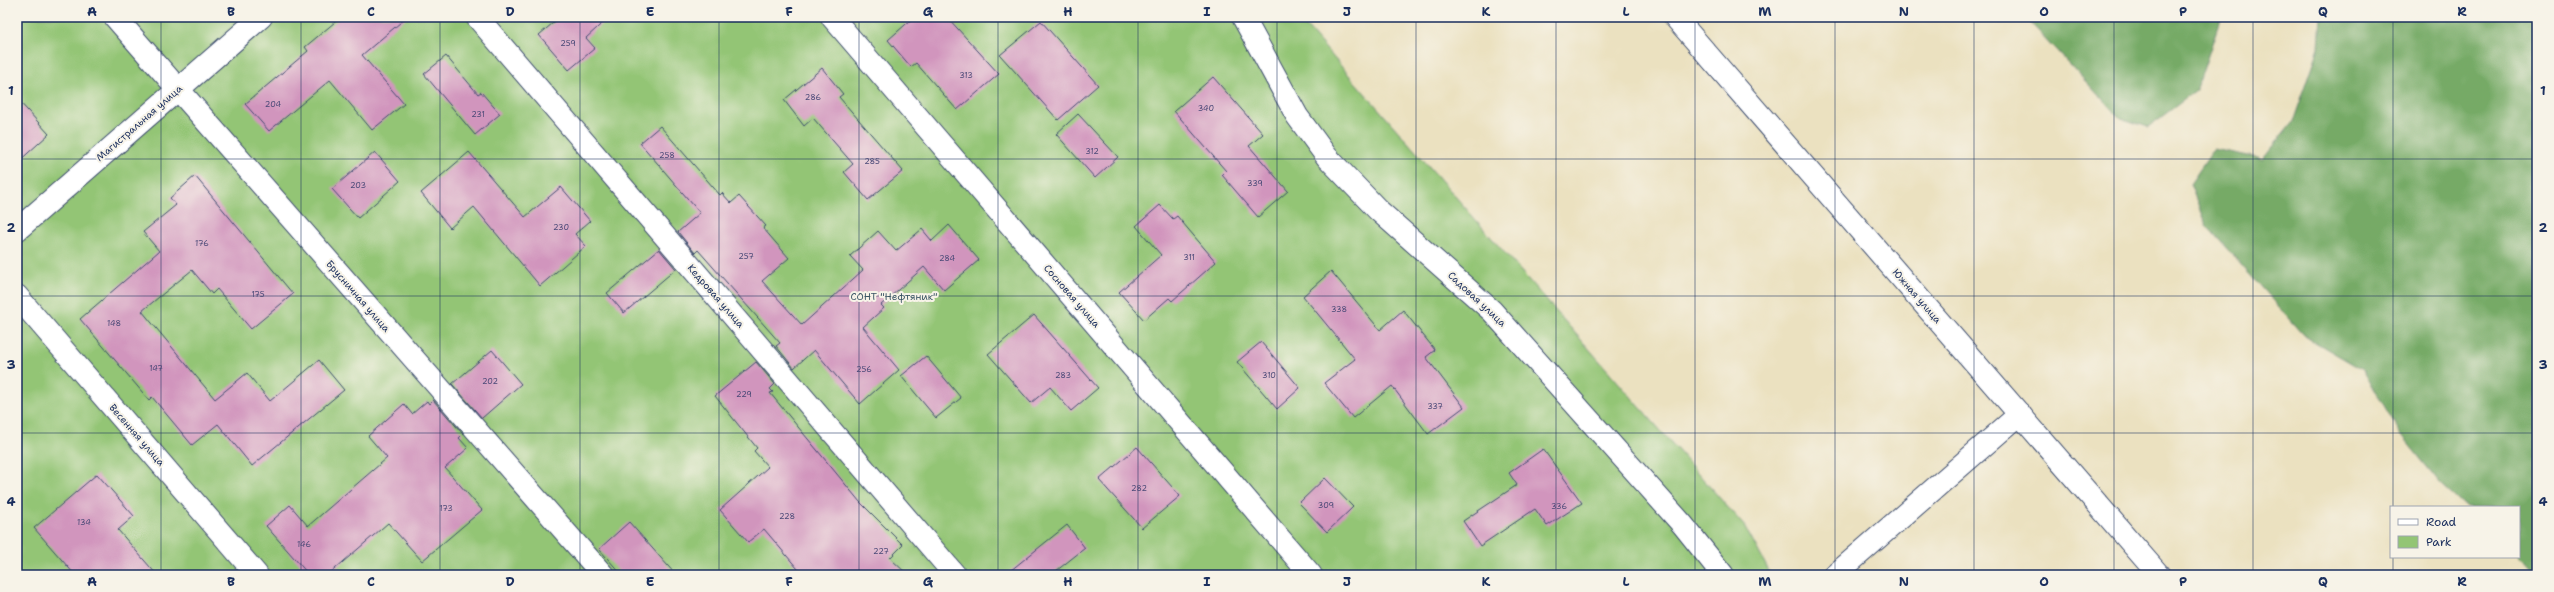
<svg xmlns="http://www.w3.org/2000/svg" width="2554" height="592" font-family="'Shantell Sans',sans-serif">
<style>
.green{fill:#93c575;stroke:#577a6a}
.forest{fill:#76aa66;stroke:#486c62}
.building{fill:#d195bd}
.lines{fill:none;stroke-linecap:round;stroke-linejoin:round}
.street-casing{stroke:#3a4a6d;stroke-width:24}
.secondary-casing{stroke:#3a4a6d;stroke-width:24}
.street{stroke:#fff;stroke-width:22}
.secondary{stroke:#fff;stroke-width:22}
.grid{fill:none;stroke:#1b2f5e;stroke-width:1;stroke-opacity:0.55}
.labels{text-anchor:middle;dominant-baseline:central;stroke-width:4;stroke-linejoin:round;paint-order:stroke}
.number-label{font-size:8px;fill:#484876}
.street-label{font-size:10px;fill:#1b2f5e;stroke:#f7f3e8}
.park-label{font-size:10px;fill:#395464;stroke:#f7f3e8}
.neatline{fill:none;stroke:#1b2f5e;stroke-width:1.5}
.grid-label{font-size:13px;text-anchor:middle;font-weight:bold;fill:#1b2f5e}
</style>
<rect width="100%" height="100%" fill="#f7f3e8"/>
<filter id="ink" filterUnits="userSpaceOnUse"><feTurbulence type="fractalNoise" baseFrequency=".025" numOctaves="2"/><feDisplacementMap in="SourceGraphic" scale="8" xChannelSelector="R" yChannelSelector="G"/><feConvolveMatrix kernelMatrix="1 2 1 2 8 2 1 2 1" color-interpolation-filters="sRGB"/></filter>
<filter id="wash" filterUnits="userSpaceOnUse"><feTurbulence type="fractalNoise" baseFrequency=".012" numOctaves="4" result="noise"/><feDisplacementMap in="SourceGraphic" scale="16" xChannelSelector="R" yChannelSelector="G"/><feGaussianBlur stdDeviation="0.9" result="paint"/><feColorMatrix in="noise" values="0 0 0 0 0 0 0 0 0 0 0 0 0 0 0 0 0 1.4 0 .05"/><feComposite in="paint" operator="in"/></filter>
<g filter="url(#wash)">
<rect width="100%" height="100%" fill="#ebe1c0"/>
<polygon class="green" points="17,17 1298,17 1746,528 1771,575 17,575"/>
<g class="forest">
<polygon points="2025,17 2221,17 2196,91 2148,127 2120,118"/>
<polygon points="2321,17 2537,17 2537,570 2519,557 2519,507 2466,507 2440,483 2402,436 2363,370 2303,335 2206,225 2190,184 2214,149 2263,159 2293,122 2319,48"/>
</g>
<g id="blocks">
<g class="building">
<polygon points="341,17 407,17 362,55 404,104 372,130 330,80 269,131 245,104 308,51 305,47"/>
<polygon points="560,17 609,17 586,38 595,48 569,70 539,35"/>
<polygon points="914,17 947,17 999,74 957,110 916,63 911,67 888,40"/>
<polygon points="1041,21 1098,85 1058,120 1000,55"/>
<polygon points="446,56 478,94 481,92 500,114 475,135 424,74"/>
<polygon points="822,68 843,94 839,97 903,171 868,200 844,172 853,164 813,118 804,126 784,100"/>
<polygon points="1213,77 1263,134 1249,146 1288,191 1258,217 1222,175 1226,171 1174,111"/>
<polygon points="17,99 49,134 17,163"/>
<polygon points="1078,114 1118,157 1095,178 1056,134"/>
<polygon points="660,126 720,195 722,193 731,203 739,196 766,226 763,228 789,258 762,281 802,325 863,270 850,256 878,231 896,251 922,229 932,241 949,225 979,260 944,290 924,267 881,305 884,308 863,327 899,370 860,404 814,350 794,368 776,346 780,343 698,250 695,253 678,232 700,213 640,143"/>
<polygon points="375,152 400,181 358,218 332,189"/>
<polygon points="469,152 525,217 561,187 590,221 575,234 586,246 540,286 474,207 450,228 421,193"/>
<polygon points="195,176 293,294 251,329 217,289 212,294 192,270 142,311 215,399 247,373 270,401 319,360 344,390 252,466 218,424 192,445 152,397 149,400 80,319 159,251 143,232 176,205 170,198"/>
<polygon points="1160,205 1173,219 1177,216 1216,262 1172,301 1169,298 1144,320 1119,292 1161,255 1136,226"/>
<polygon points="659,249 676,269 624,313 607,293"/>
<polygon points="1331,271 1380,330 1403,310 1435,350 1426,357 1464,407 1428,434 1392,386 1353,418 1324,383 1355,359 1303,296"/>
<polygon points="1034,315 1098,388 1071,411 1050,387 1031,403 988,354"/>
<polygon points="1261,342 1300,388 1277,409 1237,362"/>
<polygon points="492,350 521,384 482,418 452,384"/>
<polygon points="926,356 961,398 936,418 901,376"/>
<polygon points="756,362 775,384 770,389 773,392 770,393 860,502 903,545 890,558 908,575 803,575 764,529 748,542 720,510 768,467 754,451 757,448 715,396"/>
<polygon points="433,400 463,434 459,438 468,448 445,468 482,510 422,561 388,523 328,575 309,575 266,526 290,505 308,526 387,458 368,436 404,404 412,414 427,401 429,404"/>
<polygon points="1137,447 1180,496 1142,528 1099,480"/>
<polygon points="1543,449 1582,503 1547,526 1535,509 1480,546 1463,521 1517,485 1509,473"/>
<polygon points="97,474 134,516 118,530 157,575 75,575 34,528"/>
<polygon points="1325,478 1353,507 1327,532 1299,503"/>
<polygon points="629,522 676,575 622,575 599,549"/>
<polygon points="1067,525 1085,548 1051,575 1005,575"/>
</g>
</g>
</g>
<g filter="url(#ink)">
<use href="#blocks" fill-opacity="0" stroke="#3a4a6d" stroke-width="1"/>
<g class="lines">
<defs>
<g id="street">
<polyline points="115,17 603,575"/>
<polyline points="477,17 955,575"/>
<polyline points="832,17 1311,575"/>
<polyline points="1243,17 1297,116 1327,157 1378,210 1492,311 1683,525 1723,575"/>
<polyline points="17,230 261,17"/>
<polyline points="17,296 257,575"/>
<polyline points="1835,575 2020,414"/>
</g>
<polyline id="secondary" points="1675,17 2159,575"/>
</defs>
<use href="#street" class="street-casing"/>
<use href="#secondary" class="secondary-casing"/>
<use href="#street" class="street"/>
<use href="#secondary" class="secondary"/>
</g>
</g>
<path class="grid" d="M161 17V575M301 17V575M440 17V575M580 17V575M719 17V575M859 17V575M998 17V575M1138 17V575M1277 17V575M1416 17V575M1556 17V575M1695 17V575M1835 17V575M1974 17V575M2114 17V575M2253 17V575M2393 17V507M17 159H2537M17 296H2537M17 433H2537M2393 557V575"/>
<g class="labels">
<g class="number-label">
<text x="568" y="43">259</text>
<text x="966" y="75">313</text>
<text x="813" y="97">286</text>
<text x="273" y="104">204</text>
<text x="1206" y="108">340</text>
<text x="478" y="114">231</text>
<text x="1092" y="151">312</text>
<text x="667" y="155">258</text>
<text x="872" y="161">285</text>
<text x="1255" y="183">339</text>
<text x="358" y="185">203</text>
<text x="561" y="227">230</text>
<text x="202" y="243">176</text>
<text x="746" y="256">257</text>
<text x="1189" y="257">311</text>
<text x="947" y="258">284</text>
<text x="258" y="294">175</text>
<text x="1339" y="309">338</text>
<text x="114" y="323">148</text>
<text x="156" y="368">147</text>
<text x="864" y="369">256</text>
<text x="1063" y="375">283</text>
<text x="1269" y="375">310</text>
<text x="490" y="381">202</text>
<text x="744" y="394">229</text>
<text x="1435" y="406">337</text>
<text x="1139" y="488">282</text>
<text x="1326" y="505">309</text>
<text x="1559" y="506">336</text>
<text x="446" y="508">173</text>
<text x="787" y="516">228</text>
<text x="84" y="522">134</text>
<text x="304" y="544">146</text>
<text x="881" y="551">227</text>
</g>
<g class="street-label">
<text transform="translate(139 123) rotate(-41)">Магистральная улица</text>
<text transform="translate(358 296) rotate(49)">Брусничная улица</text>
<text transform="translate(716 296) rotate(49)">Кедровая улица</text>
<text transform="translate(1072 296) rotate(49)">Сосновая улица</text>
<text transform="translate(1917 296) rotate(49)">Южная улица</text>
<text transform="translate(1477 299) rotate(43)">Садовая улица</text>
<text transform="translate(137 435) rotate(49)">Весенняя улица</text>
</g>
<g class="park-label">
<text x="894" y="296">СОНТ "Нефтяник"</text>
</g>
</g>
<rect width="2554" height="592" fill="none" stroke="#f7f3e8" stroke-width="44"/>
<rect x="2390" y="506" width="130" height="52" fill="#f7f3e8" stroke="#9fa5b1"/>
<rect x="2398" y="519" width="20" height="6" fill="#ffffff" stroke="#9fa5b1"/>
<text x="2426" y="526" font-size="12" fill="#1b2f5e">Road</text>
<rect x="2398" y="536" width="20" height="12" fill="#93c575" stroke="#9fa5b1"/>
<text x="2426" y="546" font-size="12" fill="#1b2f5e">Park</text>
<rect x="22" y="22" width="2510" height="548" class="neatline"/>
<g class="grid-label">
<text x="92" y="16">A</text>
<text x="231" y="16">B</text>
<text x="371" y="16">C</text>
<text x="510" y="16">D</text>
<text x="650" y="16">E</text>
<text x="789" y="16">F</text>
<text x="928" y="16">G</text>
<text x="1068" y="16">H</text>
<text x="1207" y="16">I</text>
<text x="1347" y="16">J</text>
<text x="1486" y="16">K</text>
<text x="1626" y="16">L</text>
<text x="1765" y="16">M</text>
<text x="1904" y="16">N</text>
<text x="2044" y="16">O</text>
<text x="2183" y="16">P</text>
<text x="2323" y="16">Q</text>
<text x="2462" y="16">R</text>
<text x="11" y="95">1</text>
<text x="2543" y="95">1</text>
<text x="11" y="232">2</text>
<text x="2543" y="232">2</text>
<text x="11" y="369">3</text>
<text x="2543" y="369">3</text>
<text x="11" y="506">4</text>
<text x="2543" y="506">4</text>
<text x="92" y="586">A</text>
<text x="231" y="586">B</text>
<text x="371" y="586">C</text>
<text x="510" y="586">D</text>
<text x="650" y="586">E</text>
<text x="789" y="586">F</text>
<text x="928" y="586">G</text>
<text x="1068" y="586">H</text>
<text x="1207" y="586">I</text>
<text x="1347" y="586">J</text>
<text x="1486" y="586">K</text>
<text x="1626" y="586">L</text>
<text x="1765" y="586">M</text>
<text x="1904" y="586">N</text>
<text x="2044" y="586">O</text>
<text x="2183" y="586">P</text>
<text x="2323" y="586">Q</text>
<text x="2462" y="586">R</text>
</g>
</svg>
